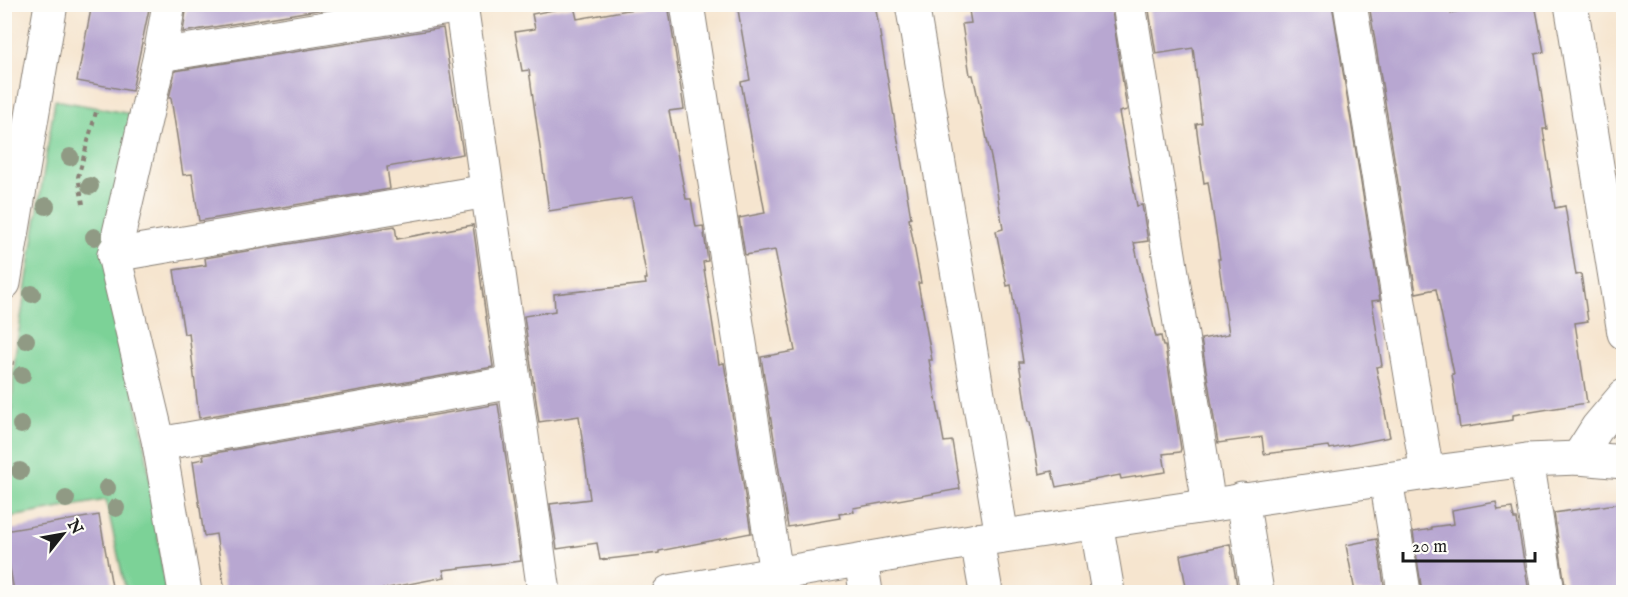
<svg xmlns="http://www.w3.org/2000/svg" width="1628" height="597" font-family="'IM FELL English',serif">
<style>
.green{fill:#7bd297;stroke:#4c775a;stroke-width:1.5}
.building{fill:#b8a7d1}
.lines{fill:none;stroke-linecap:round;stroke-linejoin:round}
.minor-casing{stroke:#898076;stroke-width:35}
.path{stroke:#898076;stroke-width:4;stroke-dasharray:4.5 4.5;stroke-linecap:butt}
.minor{stroke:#fff;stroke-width:33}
.tree{fill:#909a84}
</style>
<rect width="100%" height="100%" fill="#fdfcf7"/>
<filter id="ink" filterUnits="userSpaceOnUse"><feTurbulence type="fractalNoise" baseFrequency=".0167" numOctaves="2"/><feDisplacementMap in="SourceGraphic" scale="12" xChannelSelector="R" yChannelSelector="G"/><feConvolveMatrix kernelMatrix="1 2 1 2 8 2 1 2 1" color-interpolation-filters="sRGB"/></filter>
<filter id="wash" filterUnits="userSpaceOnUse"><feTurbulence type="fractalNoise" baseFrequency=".008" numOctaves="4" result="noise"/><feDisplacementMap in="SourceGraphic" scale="24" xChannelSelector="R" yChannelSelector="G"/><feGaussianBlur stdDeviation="1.35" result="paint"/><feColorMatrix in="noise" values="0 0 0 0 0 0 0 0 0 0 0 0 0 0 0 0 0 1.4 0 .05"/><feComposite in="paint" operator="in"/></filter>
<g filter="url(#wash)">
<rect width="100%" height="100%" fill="#f6e5cf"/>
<polygon class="green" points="55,100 137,115 107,257 145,446 166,592 126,592 106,500 5,518 15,356"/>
<g id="blocks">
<g class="building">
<polygon points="92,4 150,4 132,91 77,81"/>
<polygon points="187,4 354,4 183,32"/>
<polygon points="662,4 668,4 684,109 669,111 686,199 691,199 696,227 703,226 708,261 703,262 719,364 724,363 751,533 659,551 659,553 600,560 597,543 557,549 550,504 590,499 579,416 539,422 524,316 555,311 554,294 646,284 645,279 647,279 632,198 549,211 529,70 522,71 515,32 535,29 532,14 574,6 577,19"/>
<polygon points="737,4 875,4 911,218 909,219 921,283 918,283 932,360 929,360 944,442 952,441 960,489 853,508 854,512 839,514 840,518 788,527 761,357 795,351 775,250 745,255 739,218 765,213 741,82 750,80"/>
<polygon points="968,4 1111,4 1127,110 1119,112 1137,206 1142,205 1148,241 1134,243 1156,337 1161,336 1163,346 1165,346 1181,449 1180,452 1163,454 1166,472 1121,479 1120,475 1056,487 1052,471 1039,474 1030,422 1028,422 1019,362 1023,362 1011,285 1007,286 996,231 1003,229 993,167 973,75 970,75 962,24 971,23"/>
<polygon points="1148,4 1332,4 1380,300 1372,301 1382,366 1376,367 1390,437 1330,449 1329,446 1264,454 1262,437 1218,443 1201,339 1229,334 1218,259 1220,259 1208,182 1204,183 1196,124 1202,123 1193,48 1156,54"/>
<polygon points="1369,4 1441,4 1442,11 1450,10 1451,13 1493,4 1535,4 1544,52 1535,54 1547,129 1543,129 1555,208 1565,206 1576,275 1581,274 1588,321 1575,323 1587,403 1513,415 1513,420 1460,428 1452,374 1454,374 1436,289 1416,293"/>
<polygon points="443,28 463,154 387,167 390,189 199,221 192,174 183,175 171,98 169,98 175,71"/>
<polygon points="473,225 493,367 199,418 189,333 184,334 174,270 206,265 205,258 395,226 397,239"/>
<polygon points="498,404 521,561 443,570 445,577 368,592 225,592 216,534 204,536 193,461 204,459 203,455"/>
<polygon points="1496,502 1498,510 1512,508 1514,519 1517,519 1529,592 1422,592 1413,532 1432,529 1431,527 1454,524 1452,510"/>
<polygon points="1623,503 1623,592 1566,592 1554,513"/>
<polygon points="99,515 113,592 14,592 4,531"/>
<polygon points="1377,539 1385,592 1355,592 1346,545"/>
<polygon points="1230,544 1238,592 1187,592 1180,555"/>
</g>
</g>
</g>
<g filter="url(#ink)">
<use href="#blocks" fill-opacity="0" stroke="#898076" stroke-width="1.5"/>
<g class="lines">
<defs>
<g id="minor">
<polyline points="169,4 160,55 114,255 159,444 185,592"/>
<polyline points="461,4 544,592"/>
<polyline points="687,4 776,574"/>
<polyline points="912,4 1002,536"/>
<polyline points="1129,4 1209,505"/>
<polyline points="1350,4 1427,473"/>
<polyline points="1571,4 1624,333"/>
<polyline points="160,55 461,6"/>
<polyline points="114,255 487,191"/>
<polyline points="4,283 51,4"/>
<polyline points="159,444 514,382"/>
<polyline points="1578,458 1597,428 1624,396"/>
<polyline points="1527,460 1548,592"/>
<polyline points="1386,479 1404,592"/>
<polyline points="1242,499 1257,592"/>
<polyline points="1096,522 1108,592"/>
<polyline points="977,540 986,592"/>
<polyline points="861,560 866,592"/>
<polyline points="669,592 977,540 1427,473 1527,460 1578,458 1624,462"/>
</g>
</defs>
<use href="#minor" class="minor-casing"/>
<g class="path">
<polyline points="83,204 78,177 96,112"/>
<polyline points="4,361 14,363"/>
</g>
<use href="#minor" class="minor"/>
</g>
<g class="tree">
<circle cx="70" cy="157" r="9"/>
<circle cx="90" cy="186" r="9"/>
<circle cx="46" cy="206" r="9"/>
<circle cx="94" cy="237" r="9"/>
<circle cx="32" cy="294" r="9"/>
<circle cx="26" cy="340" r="9"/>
<circle cx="22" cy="375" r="9"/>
<circle cx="21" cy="425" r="9"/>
<circle cx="20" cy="471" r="9"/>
<circle cx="107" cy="488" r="9"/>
<circle cx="66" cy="499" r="9"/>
<circle cx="116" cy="508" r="9"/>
</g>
</g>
<rect width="1628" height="597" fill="none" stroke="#fdfcf7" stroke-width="24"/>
<g transform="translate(63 534) rotate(59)" stroke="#fdfcf7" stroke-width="4.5" paint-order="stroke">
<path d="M0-4.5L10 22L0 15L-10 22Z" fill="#1c1c1c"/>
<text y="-9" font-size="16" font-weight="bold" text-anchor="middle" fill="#1c1c1c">N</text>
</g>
<path d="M1403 552v9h132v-9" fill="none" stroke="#1c1c1c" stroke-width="3"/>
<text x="1412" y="552" font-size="18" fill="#1c1c1c" stroke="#fdfcf7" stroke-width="4.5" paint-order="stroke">20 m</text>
</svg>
